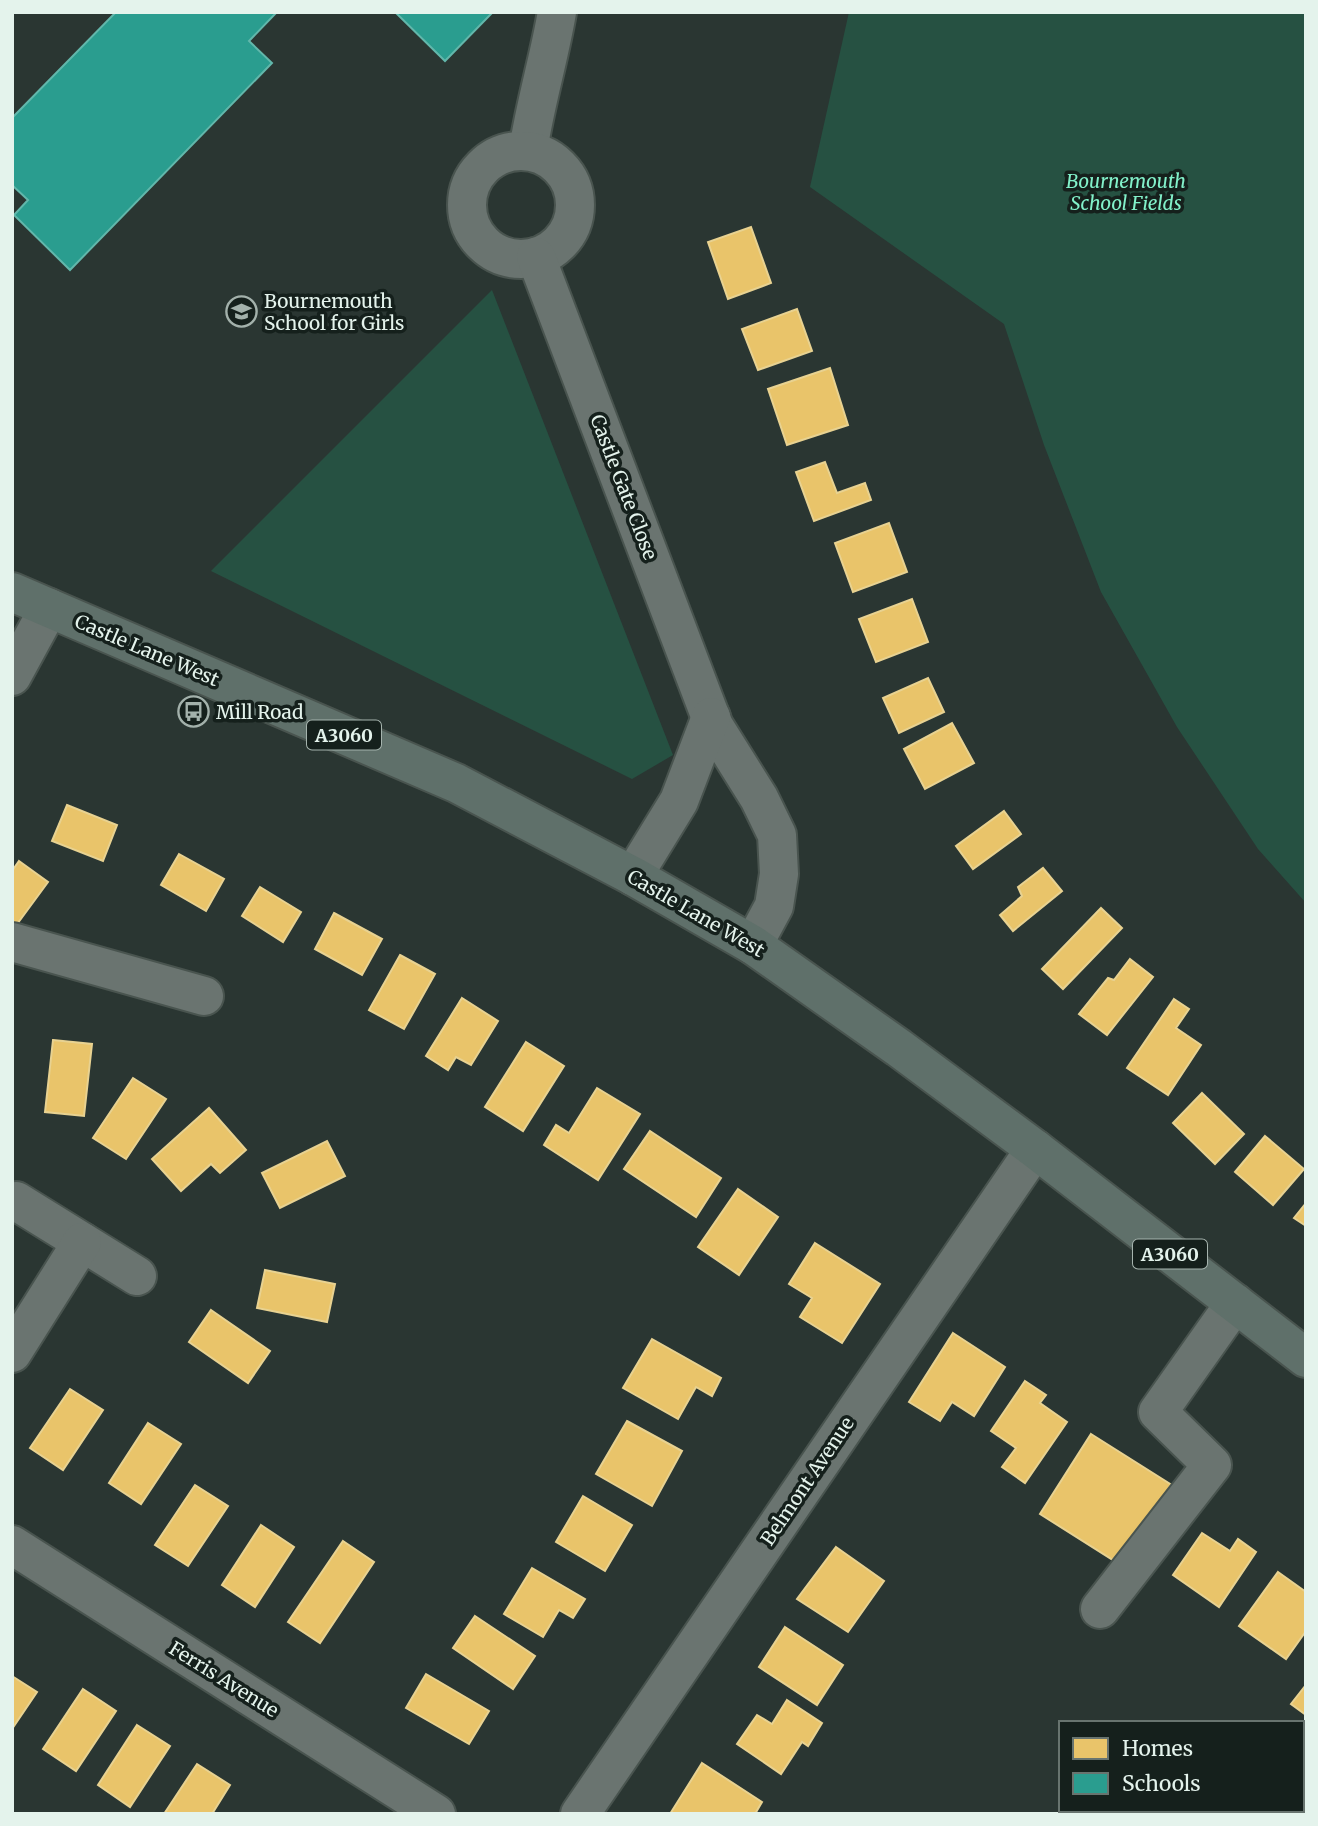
<svg xmlns="http://www.w3.org/2000/svg" width="1318" height="1826" font-family="Merriweather,serif">
<style>
.green{fill:#265142}
.homes{fill:#e9c46a;stroke:#e8d291;stroke-width:2}
.schools{fill:#2a9d8f;stroke:#62b7ab;stroke-width:2}
.lines{fill:none;stroke-linecap:round;stroke-linejoin:round}
.minor-casing{stroke:#49544f;stroke-width:42}
.major-casing{stroke:#49544f;stroke-width:42}
.minor{stroke:#6a7470;stroke-width:38}
.major{stroke:#5f706a;stroke-width:38}
.labels{text-anchor:middle;dominant-baseline:central;stroke-width:7;stroke-linejoin:round;paint-order:stroke}
.shield{fill:#15201c;stroke:#a6b4ae;stroke-width:2}
.shield-label{font-size:18px;font-weight:bold;fill:#e4f3ec}
.park-label{font-size:19px;font-style:italic;fill:#82f1ca;stroke:#15201c}
.poi-label{font-size:19px;fill:#e4f3ec;stroke:#15201c;text-anchor:start}
.street-label{font-size:19px;fill:#e4f3ec;stroke:#15201c}
</style>
<rect width="100%" height="100%" fill="#2a3632"/>
<g class="green">
<polygon points="849,12 1306,12 1306,903 1258,849 1177,727 1101,592 1044,445 1004,324 810,187"/>
<polygon points="492,290 673,755 632,779 211,571"/>
</g>
<g class="homes">
<polygon points="751,227 771,283 728,299 708,242"/>
<polygon points="797,309 812,351 758,370 742,329"/>
<polygon points="830,368 848,425 787,445 768,389"/>
<polygon points="825,462 837,493 865,483 871,500 814,521 796,472"/>
<polygon points="889,523 907,572 853,592 835,543"/>
<polygon points="912,599 928,642 876,662 859,619"/>
<polygon points="928,678 944,712 899,733 883,698"/>
<polygon points="952,723 974,763 925,789 904,749"/>
<polygon points="67,805 117,825 103,861 52,841"/>
<polygon points="1004,811 1021,834 973,869 956,846"/>
<polygon points="179,854 224,879 206,911 161,885"/>
<polygon points="19,861 48,882 15,927 12,925 12,871"/>
<polygon points="1043,868 1062,891 1013,931 1000,915 1022,896 1018,887"/>
<polygon points="260,887 301,912 283,942 242,916"/>
<polygon points="1101,908 1122,928 1063,989 1042,969"/>
<polygon points="334,913 382,939 362,975 315,949"/>
<polygon points="400,955 435,974 404,1029 369,1010"/>
<polygon points="1130,959 1153,977 1107,1035 1079,1014 1108,978 1114,980"/>
<polygon points="462,998 498,1021 471,1065 456,1057 448,1070 426,1056"/>
<polygon points="1174,999 1189,1009 1176,1028 1201,1045 1168,1095 1127,1068"/>
<polygon points="53,1040 92,1044 84,1116 45,1112"/>
<polygon points="526,1042 564,1066 523,1131 485,1107"/>
<polygon points="133,1078 166,1099 126,1159 93,1138"/>
<polygon points="597,1088 640,1114 598,1180 544,1145 556,1125 569,1133"/>
<polygon points="1202,1093 1244,1134 1215,1164 1173,1123"/>
<polygon points="209,1108 246,1150 220,1173 211,1164 181,1191 152,1159"/>
<polygon points="650,1131 721,1178 696,1217 624,1169"/>
<polygon points="1265,1136 1304,1169 1273,1205 1235,1172"/>
<polygon points="327,1141 345,1176 280,1208 262,1173"/>
<polygon points="738,1189 778,1217 739,1275 698,1247"/>
<polygon points="1306,1203 1306,1226 1294,1218"/>
<polygon points="815,1243 880,1284 842,1343 800,1317 812,1298 789,1284"/>
<polygon points="265,1270 335,1284 327,1322 257,1308"/>
<polygon points="211,1310 270,1351 248,1383 189,1342"/>
<polygon points="953,1333 1005,1367 974,1416 952,1402 940,1421 909,1402"/>
<polygon points="652,1339 721,1378 712,1396 696,1387 678,1419 623,1388"/>
<polygon points="1025,1381 1046,1395 1040,1403 1067,1422 1025,1483 1002,1467 1016,1448 991,1431"/>
<polygon points="70,1389 103,1410 63,1470 30,1448"/>
<polygon points="627,1421 682,1451 652,1506 596,1474"/>
<polygon points="148,1423 181,1444 141,1504 109,1483"/>
<polygon points="1091,1434 1175,1487 1124,1567 1040,1514"/>
<polygon points="195,1485 228,1506 188,1566 155,1545"/>
<polygon points="583,1496 632,1525 605,1571 556,1542"/>
<polygon points="261,1525 294,1547 255,1607 222,1585"/>
<polygon points="1202,1533 1230,1551 1238,1539 1256,1552 1219,1607 1173,1575"/>
<polygon points="343,1541 374,1562 320,1643 288,1622"/>
<polygon points="836,1547 884,1581 848,1632 797,1599"/>
<polygon points="532,1568 585,1599 573,1618 559,1610 543,1637 504,1614"/>
<polygon points="1278,1572 1306,1592 1306,1631 1286,1659 1239,1626"/>
<polygon points="475,1616 535,1656 513,1689 453,1648"/>
<polygon points="785,1627 843,1665 817,1705 759,1667"/>
<polygon points="426,1674 489,1711 469,1744 406,1708"/>
<polygon points="12,1676 37,1692 12,1729"/>
<polygon points="1306,1685 1306,1715 1291,1704"/>
<polygon points="83,1689 116,1711 76,1771 43,1749"/>
<polygon points="787,1700 822,1723 808,1746 802,1742 781,1774 737,1744 757,1715 772,1724"/>
<polygon points="137,1725 170,1746 130,1807 98,1785"/>
<polygon points="702,1763 762,1802 755,1814 670,1814"/>
<polygon points="197,1764 230,1785 212,1814 164,1814"/>
<polygon points="1133,1810 1186,1810 1191,1814 1130,1814"/>
<polygon points="1208,1810 1249,1810 1246,1814 1213,1814"/>
</g>
<g class="schools">
<polygon points="116,12 277,12 249,41 272,63 70,270 14,215 28,200 12,185 12,118"/>
<polygon points="395,12 493,12 445,61"/>
</g>
<g class="lines">
<defs>
<g id="minor">
<path d="M528 151C535 104 549 59 557 12"/>
<circle cx="521" cy="205" r="54"/>
<polyline points="536,257 714,726 759,798 777,835 779,874 774,906 753,945"/>
<polyline points="12,676 49,608"/>
<polyline points="633,876 679,801 711,717"/>
<polyline points="12,942 204,996"/>
<polyline points="16,1201 137,1276"/>
<polyline points="12,1353 82,1242"/>
<polyline points="12,1545 436,1814"/>
<polyline points="1100,1609 1212,1465 1158,1412 1235,1303"/>
<polyline points="580,1814 1035,1149"/>
</g>
<polyline id="major" points="12,592 456,783 633,876 753,945 899,1048 1035,1149 1306,1358"/>
</defs>
<use href="#minor" class="minor-casing"/>
<use href="#major" class="major-casing"/>
<use href="#minor" class="minor"/>
<use href="#major" class="major"/>
</g>
<defs>
<symbol id="school-ring" viewBox="-11 -11 22 22"><circle r="9.5" fill="#15201c" stroke="#a3b1ab" stroke-width="1.5"/><path d="M0-5L7-2L0 1L-7-2ZM-4 1L0 2.5L4 1V4Q0 6-4 4Z" fill="#a3b1ab"/></symbol>
<symbol id="bus-ring" viewBox="-11 -11 22 22"><circle r="9.5" fill="#15201c" stroke="#a3b1ab" stroke-width="1.5"/><path d="M-5-6H5V4H4V6H2V4H-2V6H-4V4H-5ZM-3.5-4V0h7V-4ZM-3.5 1.2v1.5H-2V1.2ZM2 1.2v1.5H3.5V1.2Z" fill="#a3b1ab"/></symbol>
</defs>
<g fill-rule="evenodd">
<use href="#school-ring" x="224" y="294" width="35" height="35"/>
<use href="#bus-ring" x="176" y="694" width="35" height="35"/>
</g>
<g class="labels">
<g class="shield">
<rect x="307" y="720.5" width="74" height="29" rx="5"/>
<rect x="1133" y="1239.5" width="74" height="29" rx="5"/>
</g>
<g class="shield-label">
<text x="344" y="735">A3060</text>
<text x="1170" y="1254">A3060</text>
</g>
<g class="park-label">
<text x="1126" y="181">Bournemouth<tspan x="1126" dy="22">School Fields</tspan></text>
</g>
<g class="poi-label">
<text x="264" y="301">Bournemouth<tspan x="264" dy="22">School for Girls</tspan></text>
<text x="216" y="712">Mill Road</text>
</g>
<g class="street-label">
<text transform="translate(624 487) rotate(69)">Castle Gate Close</text>
<text transform="translate(147 650) rotate(23)">Castle Lane West</text>
<text transform="translate(696 913) rotate(30)">Castle Lane West</text>
<text transform="translate(807 1481) rotate(-56)">Belmont Avenue</text>
<text transform="translate(224 1679) rotate(32)">Ferris Avenue</text>
</g>
</g>
<rect width="1318" height="1826" fill="none" stroke="#e4f3ec" stroke-width="28"/>
<rect x="1059" y="1721" width="245" height="91" fill="#15201c" stroke="#68746f" stroke-width="2"/>
<rect x="1073" y="1738" width="35" height="21" fill="#e9c46a" stroke="#68746f" stroke-width="2"/>
<text x="1122" y="1756" font-size="21" fill="#e4f3ec">Homes</text>
<rect x="1073" y="1773" width="35" height="21" fill="#2a9d8f" stroke="#68746f" stroke-width="2"/>
<text x="1122" y="1791" font-size="21" fill="#e4f3ec">Schools</text>
</svg>
